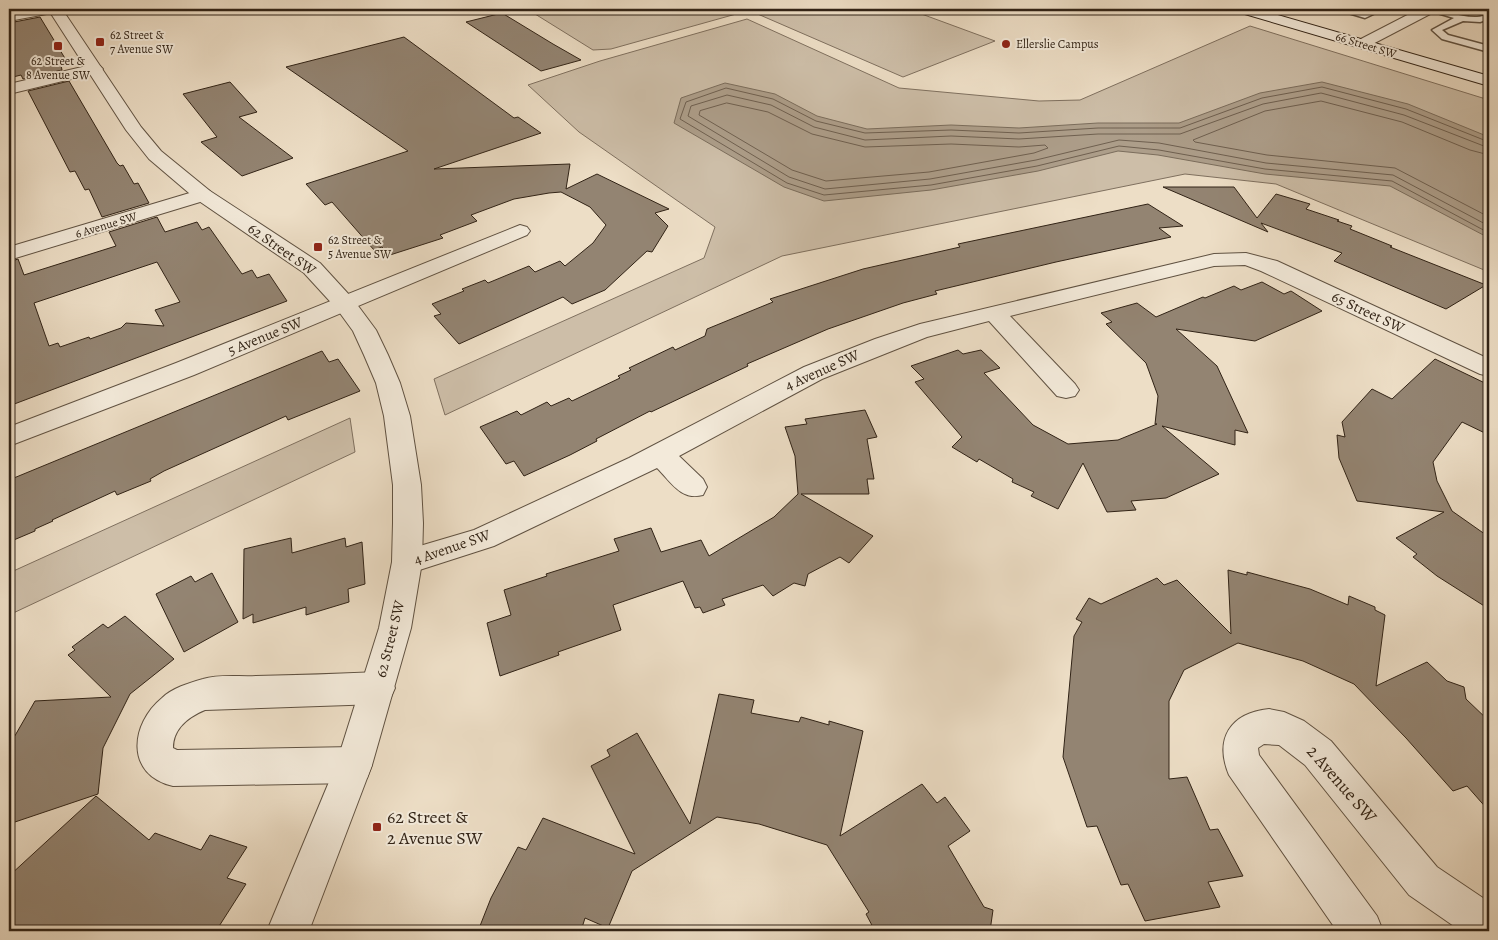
<svg xmlns="http://www.w3.org/2000/svg" width="1498" height="940" font-family="Alegreya,serif">
<style>
.green{fill:#cdbea8;stroke:#7f705f}
.water{fill:#ad9e8a;stroke:#7b6d5c}
.lines{fill:none;stroke-linecap:round;stroke-linejoin:round}
.shore{stroke:#6f6050;stroke-width:1}
.building{fill:#938472;stroke:#312316;fill-rule:evenodd}
.service-casing{stroke:#605242;stroke-width:3}
.minor-casing{stroke:#605242;stroke-width:2}
.tertiary-casing{stroke:#605242;stroke-width:2}
.secondary-casing{stroke:#312316;stroke-width:2}
.service{fill:#f3eada;fill-rule:evenodd}
.minor{fill:#f3eada;fill-rule:evenodd}
.tertiary{fill:#f3eada;fill-rule:evenodd}
.secondary{fill:#f3eada;fill-rule:evenodd}
.poi-dot{fill:#8f2418;stroke:#f3eada;stroke-width:2}
.labels{text-anchor:middle;dominant-baseline:central;stroke-width:4;stroke-linejoin:round;paint-order:stroke}
.far-poi-label{font-size:12px;fill:#312316;stroke:#f3eada;text-anchor:start}
.far-street-label{font-size:12px;fill:#312316;stroke:#f3eada}
.street-label{font-size:15px;fill:#312316;stroke:#f3eada}
.near-street-label{font-size:18px;fill:#312316;stroke:#f3eada}
.near-poi-label{font-size:18px;fill:#312316;stroke:#f3eada;text-anchor:start}
</style>
<rect width="100%" height="100%" fill="#eddec6"/>
<filter id="stains"><feTurbulence type="fractalNoise" baseFrequency=".004" numOctaves="4"/><feColorMatrix values="0 0 0 0 .2 0 0 0 0 .09 0 0 0 0 .02 0 0 0 .5 -.17"/></filter>
<radialGradient id="worn" r=".72"><stop offset=".6" stop-color="#630" stop-opacity="0"/><stop offset="1" stop-color="#630" stop-opacity=".3"/></radialGradient>
<g class="green">
<polygon points="527,9 754,9 611,49 593,50"/>
<polygon points="762,9 908,9 995,41 903,77 753,12"/>
<polygon points="747,19 899,88 1039,101 1080,100 1250,26 1489,100 1489,272 1276,184 1185,174 782,256 445,415 434,379 704,258 715,227 579,132 528,85 600,61"/>
<polygon points="350,418 355,452 9,615 9,573"/>
</g>
<polygon class="water" points="1322,82 1408,104 1489,137 1489,238 1390,186 1265,174 1158,155 1118,151 1038,171 931,190 824,201 784,187 674,123 681,98 725,83 775,94 817,116 867,129 951,125 1019,128 1098,123 1179,123 1260,93"/>
<g class="lines">
<g class="shore">
<polygon points="727,103 768,112 812,134 865,147 951,144 1019,147 1045,145 1048,148 1034,153 929,172 826,181 792,170 699,115 700,111"/>
<polyline points="1489,142 1406,109 1322,87 1262,98 1180,128 1098,128 1019,133 951,130 865,133 816,121 773,99 726,88 686,102 680,119 787,183 824,195 931,185 1037,166 1119,146 1159,150 1265,169 1392,181 1489,233"/>
<polyline points="1489,148 1404,115 1321,93 1263,104 1180,134 1098,134 1019,139 951,136 865,140 814,127 771,105 727,95 691,106 688,116 789,177 825,189 930,179 1036,160 1119,140 1159,143 1266,163 1393,175 1489,226"/>
<polyline points="1489,155 1470,150 1402,122 1321,101 1265,111 1193,140 1195,142 1267,155 1395,168 1489,217"/>
</g>
</g>
<g class="building">
<polygon points="502,13 553,44 581,60 541,71 466,22"/>
<polygon points="40,17 66,60 60,61 62,70 23,79 21,75 9,78 9,23"/>
<polygon points="404,37 514,118 518,117 541,133 434,169 570,164 566,189 597,174 669,209 655,213 668,226 652,252 647,251 605,290 572,304 563,297 459,344 434,316 441,314 432,304 464,291 462,289 485,280 488,283 529,266 535,272 560,261 565,266 593,243 606,225 590,207 561,192 549,193 514,199 471,215 477,221 440,235 443,238 390,255 382,247 374,250 332,202 325,205 306,184 408,151 286,67"/>
<polygon points="69,81 117,163 120,166 123,165 134,184 138,183 149,203 102,217 89,189 85,190 75,171 70,172 28,91"/>
<polygon points="230,82 257,112 239,117 293,158 242,176 201,142 217,137 183,94"/>
<polygon points="1163,187 1234,187 1257,218 1276,194 1310,204 1306,209 1339,220 1337,221 1352,226 1350,229 1392,246 1390,247 1486,285 1446,309 1334,261 1342,253 1261,223 1268,232"/>
<polygon points="1148,204 1183,226 1159,228 1171,237 1056,262 935,291 937,294 903,303 828,329 747,364 748,366 651,412 650,411 596,439 597,441 570,455 524,476 514,461 506,464 480,427 517,411 521,415 547,402 551,406 569,398 572,401 620,378 618,376 631,370 629,368 673,347 675,350 705,336 707,329 773,302 770,299 863,269 960,247 958,244"/>
<path d="M157 217 165 232 197 222 202 230 209 227 242 274 252 270 257 278 269 274 287 301 9 406V262L18 259 24 275 116 246 109 232ZM157 262 180 302 155 310 164 326 126 323 121 328 90 339 89 337 60 347 58 343 49 346 34 303Z"/>
<polygon points="1262,282 1284,294 1291,291 1322,311 1255,341 1176,329 1217,366 1248,433 1235,430 1235,445 1162,426 1219,474 1166,498 1131,501 1136,510 1107,512 1083,463 1058,509 1031,496 1034,492 1012,482 1013,479 979,459 977,462 952,447 962,437 915,382 924,379 911,366 958,350 963,354 981,350 1000,368 984,373 1033,425 1068,444 1118,440 1157,424 1155,424 1158,396 1146,363 1106,324 1112,322 1101,313 1137,303 1156,317 1203,297 1205,298 1234,286 1241,290"/>
<polygon points="322,351 329,362 338,359 360,391 288,420 286,416 164,471 150,479 151,481 117,495 115,491 52,520 53,521 35,529 35,531 9,542 9,480"/>
<polygon points="1435,359 1489,385 1489,435 1462,422 1433,462 1437,481 1452,511 1489,537 1489,609 1437,576 1413,557 1417,554 1396,538 1444,512 1357,501 1339,458 1337,435 1345,437 1342,422 1372,389 1392,399"/>
<polygon points="865,410 877,437 867,439 874,479 867,479 869,494 801,494 873,536 849,563 840,557 808,574 805,586 794,583 773,596 763,585 722,599 725,605 703,613 700,607 695,608 683,581 613,605 621,630 558,652 559,655 500,676 487,623 511,615 504,590 547,576 546,574 619,551 614,539 651,528 661,552 701,540 709,556 774,517 798,494 795,456 785,427 807,424 805,419"/>
<polygon points="291,538 292,553 345,538 346,547 362,542 365,584 348,589 349,602 306,615 306,607 253,623 253,614 243,619 244,549"/>
<polygon points="1228,570 1247,575 1247,572 1310,589 1348,605 1349,596 1375,607 1375,610 1385,615 1376,686 1427,662 1447,681 1464,687 1466,699 1489,721 1489,811 1467,786 1453,791 1406,738 1354,684 1303,661 1238,643 1184,670 1169,701 1169,779 1187,777 1210,830 1218,829 1243,876 1208,882 1220,907 1145,921 1128,884 1121,885 1097,826 1087,827 1063,757 1074,636 1082,622 1076,619 1089,598 1101,604 1157,578 1164,585 1177,580 1231,634"/>
<polygon points="212,573 238,622 184,652 156,594 191,576 195,582"/>
<polygon points="125,616 174,659 130,694 103,748 98,794 9,824 9,746 35,701 111,697 68,655 75,650 72,647 103,624 108,628"/>
<polygon points="719,694 754,700 751,713 799,722 801,717 829,725 829,721 863,731 840,836 922,784 937,803 945,797 970,831 948,846 984,907 993,910 990,931 875,931 866,914 869,912 827,845 759,824 717,817 632,871 608,928 585,918 581,931 478,931 491,898 518,847 526,850 543,818 635,854 591,766 610,756 607,750 637,733 690,824"/>
<polygon points="96,796 149,840 155,833 201,850 210,835 247,847 227,878 246,884 216,931 9,931 9,876"/>
</g>
<g class="lines">
<defs>
<g id="service">
<path d="M1335 9C1346 8 1357 14 1364 13 1371 13 1375 8 1384 9L1365 18Z"/>
<path d="M1424 9C1442 8 1459 18 1477 17 1481 17 1485 15 1489 14V19L1480 22 1463 21 1442 30 1448 35 1489 46V52L1442 39 1432 30 1454 18Z"/>
</g>
<g id="minor">
<polygon points="32,9 59,9 52,13 9,21 9,13"/>
<polygon points="1419,9 1436,9 1434,12 1367,47 1357,47 1355,44 1357,41"/>
<polygon points="95,64 100,66 103,69 100,72 9,94 9,84"/>
<polygon points="203,189 210,191 213,195 210,199 9,260 9,247"/>
<polygon points="520,225 527,227 530,231 527,235 194,375 9,446 9,427 176,363"/>
<path d="M1246 253 1277 261 1489 359V376L1480 374 1261 271 1245 265 1214 266 1010 316 1075 384 1079 390 1075 396 1066 398 1057 396 989 321 927 337 822 379 679 456 703 479 707 487 703 495C681 501 671 482 657 468L494 546 407 574 396 571 392 562 396 553 474 530 629 458 804 367 875 339 920 324 1214 254Z"/>
<path d="M378 672 390 677 395 688 390 699 378 704 205 710C188 717 173 729 173 748L177 750 354 747 367 752 372 765 367 778 354 783 173 786C125 775 130 724 162 698 172 688 189 683 203 679 219 674 240 677 256 676 297 675 337 674 378 672Z"/>
<path d="M1269 709 1284 712 1304 721 1331 741 1437 867 1489 902V931H1461L1409 895 1305 765 1279 745 1264 744 1258 748 1259 755 1377 916 1383 931H1337L1229 775C1214 739 1230 713 1269 709Z"/>
</g>
<polygon id="tertiary" points="48,9 62,9 141,127 161,151 210,191 320,263 353,299 376,330 388,355 400,383 410,416 421,485 423,523 422,562 411,628 372,765 309,931 267,931 336,765 379,628 392,562 393,523 393,485 384,416 376,383 364,355 353,331 337,309 304,273 196,199 149,159 126,130"/>
<polygon id="secondary" points="1236,9 1257,9 1489,76 1489,86 1238,12"/>
</defs>
<use href="#service" class="service-casing"/>
<use href="#minor" class="minor-casing"/>
<use href="#tertiary" class="tertiary-casing"/>
<use href="#secondary" class="secondary-casing"/>
<use href="#service" class="service"/>
<use href="#minor" class="minor"/>
<use href="#tertiary" class="tertiary"/>
<use href="#secondary" class="secondary"/>
</g>
<g class="poi-dot">
<rect x="95" y="37" width="10" height="10" rx="2.5"/>
<circle cx="1006" cy="44" r="5"/>
<rect x="53" y="41" width="10" height="10" rx="2.5"/>
<rect x="313" y="242" width="10" height="10" rx="2.5"/>
<rect x="372" y="822" width="10" height="10" rx="2.5"/>
</g>
<g class="labels">
<g class="far-poi-label">
<text x="110" y="35">62 Street &amp;<tspan x="110" dy="14">7 Avenue SW</tspan></text>
<text x="1016" y="44">Ellerslie Campus</text>
<text x="58" y="61" text-anchor="middle">62 Street &amp;<tspan x="58" dy="14">8 Avenue SW</tspan></text>
<text x="328" y="240">62 Street &amp;<tspan x="328" dy="14">5 Avenue SW</tspan></text>
</g>
<g class="far-street-label">
<text transform="translate(1366 45) rotate(17)">66 Street SW</text>
<text transform="translate(106 225) rotate(-17)">6 Avenue SW</text>
</g>
<g class="street-label">
<text transform="translate(282 249) rotate(35)">62 Street SW</text>
<text transform="translate(1368 312) rotate(25)">65 Street SW</text>
<text transform="translate(265 336) rotate(-22)">5 Avenue SW</text>
<text transform="translate(822 370) rotate(-24)">4 Avenue SW</text>
<text transform="translate(452 547) rotate(-19)">4 Avenue SW</text>
<text transform="translate(390 639) rotate(-76)">62 Street SW</text>
</g>
<g class="near-street-label">
<text transform="translate(1342 784) rotate(49)">2 Avenue SW</text>
</g>
<g class="near-poi-label">
<text x="387" y="817">62 Street &amp;<tspan x="387" dy="21">2 Avenue SW</tspan></text>
</g>
</g>
<rect width="1498" height="940" fill="none" stroke="#eddec6" stroke-width="30"/>
<rect x="10" y="10" width="1478" height="920" fill="none" stroke="#312316" stroke-width="2.5"/>
<rect x="15" y="15" width="1468" height="910" fill="none" stroke="#312316"/>
<rect width="100%" height="100%" filter="url(#stains)"/>
<rect width="100%" height="100%" fill="url(#worn)"/>
</svg>
